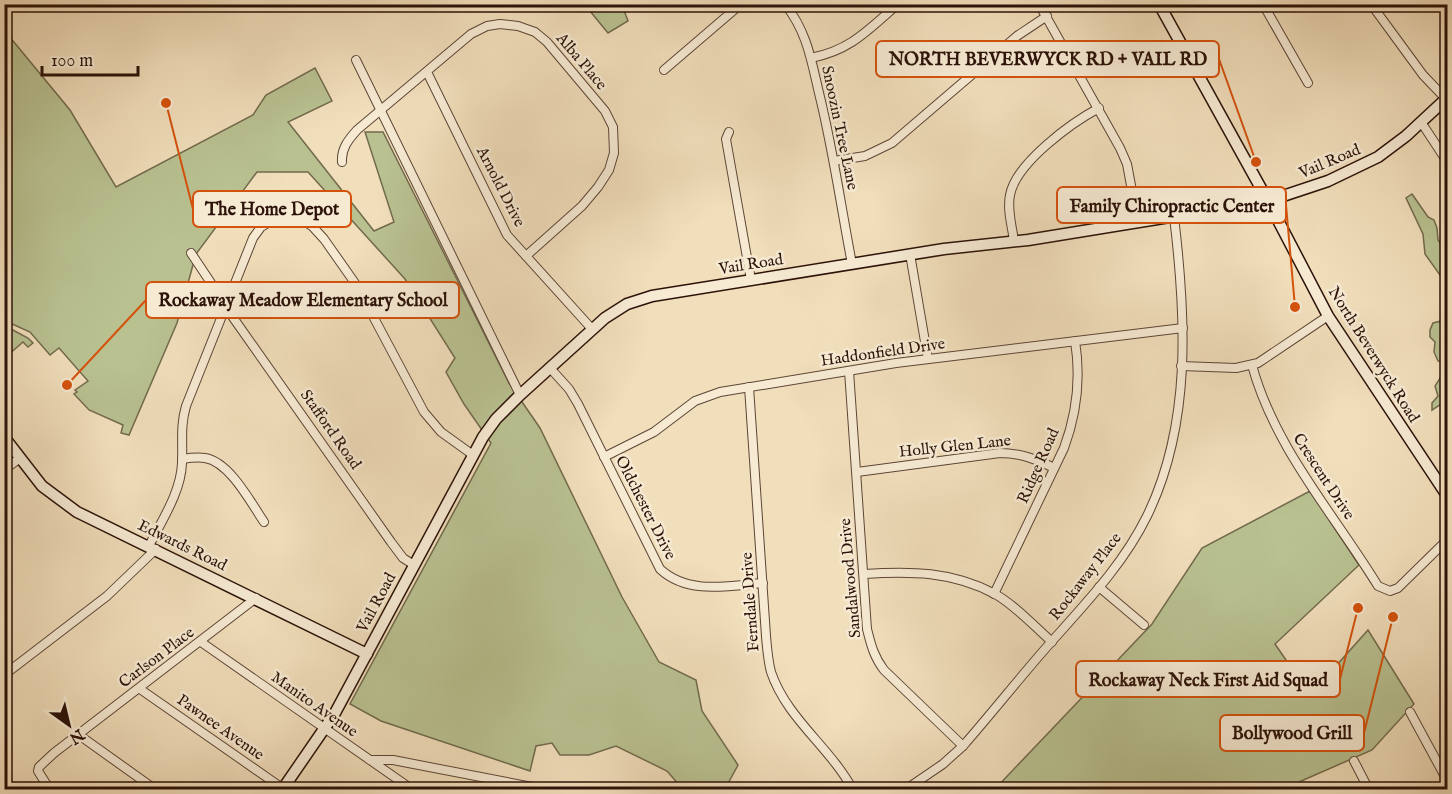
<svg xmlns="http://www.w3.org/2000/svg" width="1452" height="794" font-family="'IM FELL English',serif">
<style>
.green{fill:#b9c191;stroke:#726a4d;stroke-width:1.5}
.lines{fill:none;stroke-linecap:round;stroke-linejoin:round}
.street-casing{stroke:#5d4536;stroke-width:10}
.secondary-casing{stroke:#2c1209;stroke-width:13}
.street{stroke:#f6ead3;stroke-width:8}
.secondary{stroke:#f6ead3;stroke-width:10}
.labels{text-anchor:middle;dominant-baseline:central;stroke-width:5;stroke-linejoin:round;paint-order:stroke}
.street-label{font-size:16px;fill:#2c1209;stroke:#f6ead3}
.leader{fill:none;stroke:#d5520c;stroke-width:2}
.callout-dot{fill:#d5520c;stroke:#f6ead3;stroke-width:2}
.callout{fill:#f6ead3;stroke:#d5520c;stroke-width:2}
.callout-label{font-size:18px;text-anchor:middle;font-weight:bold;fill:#2c1209}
</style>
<rect width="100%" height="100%" fill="#f1debb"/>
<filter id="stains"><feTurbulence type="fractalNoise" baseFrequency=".00333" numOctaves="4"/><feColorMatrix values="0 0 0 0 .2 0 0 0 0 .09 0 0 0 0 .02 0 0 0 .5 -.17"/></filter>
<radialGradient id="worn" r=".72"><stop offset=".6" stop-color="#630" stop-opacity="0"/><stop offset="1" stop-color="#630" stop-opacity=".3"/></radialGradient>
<g class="green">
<polygon points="585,5 622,5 628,21 608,33"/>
<polygon points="4,30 70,110 116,187 253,115 266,95 315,68 332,101 288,122 374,231 394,222 365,132 383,132 509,383 540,428 622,597 659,662 696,680 702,711 738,765 725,789 680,786 667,771 616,746 589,755 560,755 552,743 536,746 530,771 381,721 350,704 491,443 464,404 446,372 455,358 405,279 308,172 257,172 196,254 177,323 129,435 121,433 123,425 89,410 74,394 77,392 75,390 88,381 59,348 50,355 30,332 10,323 5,329"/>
<polygon points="1412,194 1428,217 1434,220 1437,228 1438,240 1447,252 1447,285 1425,254 1423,234 1406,198"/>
<polygon points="1447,315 1447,400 1432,410 1432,403 1438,396 1435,386 1446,369 1445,363 1438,361 1434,352 1435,342 1430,337 1430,330 1433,323 1445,320"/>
<path d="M9 328 28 338 33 343 28 347 23 342 7 356C1 348 7 337 9 328Z"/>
<polygon points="1310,491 1359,565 1275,644 1310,695 1368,630 1414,704 1372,750 1283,789 994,790 1152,624 1202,548"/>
</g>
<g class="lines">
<defs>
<g id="street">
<path d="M785 4C807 32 811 59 819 93 833 149 841 207 852 264"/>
<polyline points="1039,4 1120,148 1127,164 1138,223"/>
<polyline points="1263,4 1308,83"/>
<polyline points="1371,4 1423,75 1446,99"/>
<path d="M811 58C851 50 868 30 898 4"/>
<polyline points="356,60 520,395"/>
<polyline points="664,70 741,4"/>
<polyline points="427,72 507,235 592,329"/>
<polyline points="1421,122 1448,163"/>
<polyline points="729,132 726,139 751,280"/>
<polyline points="834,161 865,156 892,143 1017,36 1047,16"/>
<path d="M342 162C341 149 348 140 357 130L471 34 487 26 500 24 518 26 535 32 547 42 605 111 613 127 614 153 609 170 598 187 582 206 526 256"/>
<path d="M1014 241C1012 226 1007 210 1010 195 1016 163 1071 123 1099 108"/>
<polyline points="191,253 215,289 229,300"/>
<polyline points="910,254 928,359"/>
<polyline points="225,309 232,316 391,542 403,558 414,565"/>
<path d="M1252 365C1274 447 1334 514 1378 586L1390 591 1398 588 1448 539"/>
<polyline points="1181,366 1236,368 1258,363 1328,316"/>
<path d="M550 368 569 389 578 404 660 569C688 595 728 586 763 583"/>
<path d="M849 371 867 629C871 645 874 657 884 670L963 746"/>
<path d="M749 387 766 636C767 648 768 661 771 672 787 719 830 747 853 790"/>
<polyline points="604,457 654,432 695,401 720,392 896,363 1183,328"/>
<path d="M182 459C189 458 198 457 205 458 230 462 251 503 264 522"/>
<polyline points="4,470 20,458"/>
<path d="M857 472 1000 453C1020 453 1036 459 1054 468"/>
<path d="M149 546C162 520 181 492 182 463 183 443 180 426 186 406L253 238 261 227 278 217H297L312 226 324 239 357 286 424 412 441 432 473 455"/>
<path d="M864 574C910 571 952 571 995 594 1016 606 1034 626 1052 642"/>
<polyline points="1099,587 1144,625"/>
<path d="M994 594 1064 448C1077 413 1081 378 1075 341"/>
<polyline points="201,642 413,790"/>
<polyline points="4,675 107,596 156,549"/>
<polyline points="140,689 285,790"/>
<polyline points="1410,712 1448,782"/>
<polyline points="79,735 156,790"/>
<polyline points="370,760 393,760 548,790"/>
<polyline points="1354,761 1369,790"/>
<polyline points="50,790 38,771 39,767 54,753 256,598"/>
<path d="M905 790 943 764 963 746C991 714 1017 681 1045 649 1082 607 1122 567 1147 516 1192 424 1186 316 1174 217"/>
</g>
<g id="secondary">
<polyline points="1159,4 1268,201 1328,316 1448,497"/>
<polyline points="4,437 42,486 77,512 367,654"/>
<polyline points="282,790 335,713 483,437 496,419 520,395 605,318 627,304 652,296 944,249 1028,240 1268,201 1328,181 1378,157 1406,136 1448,97"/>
</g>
</defs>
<use href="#street" class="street-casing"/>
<use href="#secondary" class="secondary-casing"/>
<use href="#street" class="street"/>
<use href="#secondary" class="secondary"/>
</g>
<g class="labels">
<g class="street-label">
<text transform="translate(581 62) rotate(50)">Alba Place</text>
<text transform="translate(839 128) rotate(78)">Snoozin Tree Lane</text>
<text transform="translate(1330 162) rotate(-23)">Vail Road</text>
<text transform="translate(500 187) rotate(63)">Arnold Drive</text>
<text transform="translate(751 265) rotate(-9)">Vail Road</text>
<text transform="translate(883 353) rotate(-8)">Haddonfield Drive</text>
<text transform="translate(1373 355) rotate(58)">North Beverwyck Road</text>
<text transform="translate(330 430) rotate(55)">Stafford Road</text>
<text transform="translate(955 447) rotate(-6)">Holly Glen Lane</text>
<text transform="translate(1039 466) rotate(-66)">Ridge Road</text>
<text transform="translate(1323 477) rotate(57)">Crescent Drive</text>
<text transform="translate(645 508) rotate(63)">Oldchester Drive</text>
<text transform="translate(182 546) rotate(26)">Edwards Road</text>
<text transform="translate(1086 577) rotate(-52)">Rockaway Place</text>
<text transform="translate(851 578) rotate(-95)">Sandalwood Drive</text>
<text transform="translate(751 602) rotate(-94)">Ferndale Drive</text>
<text transform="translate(377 603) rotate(-62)">Vail Road</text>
<text transform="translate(157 658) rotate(-37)">Carlson Place</text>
<text transform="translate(314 705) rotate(35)">Manito Avenue</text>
<text transform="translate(220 728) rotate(35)">Pawnee Avenue</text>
</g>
</g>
<path class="leader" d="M1256 162L1219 59M1295 307L1286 205M166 103L193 209M67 385L146 300M1358 608L1340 679M1393 617L1364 733"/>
<g class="callout-dot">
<circle cx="1256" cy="162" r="6"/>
<circle cx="1295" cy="307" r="6"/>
<circle cx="166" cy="103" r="6"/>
<circle cx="67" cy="385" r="6"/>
<circle cx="1358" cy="608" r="6"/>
<circle cx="1393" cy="617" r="6"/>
</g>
<g class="callout">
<rect x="876" y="41" width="343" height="36" rx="6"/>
<rect x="1057" y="187" width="229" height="36" rx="6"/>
<rect x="193" y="191" width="158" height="36" rx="6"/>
<rect x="146" y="282" width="313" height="36" rx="6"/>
<rect x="1076" y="661" width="264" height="36" rx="6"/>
<rect x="1220" y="715" width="144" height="36" rx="6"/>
</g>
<g class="callout-label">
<text x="1048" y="65">NORTH BEVERWYCK RD + VAIL RD</text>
<text x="1172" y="212">Family Chiropractic Center</text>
<text x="272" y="215">The Home Depot</text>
<text x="303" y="306">Rockaway Meadow Elementary School</text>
<text x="1208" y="686">Rockaway Neck First Aid Squad</text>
<text x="1292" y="739">Bollywood Grill</text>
</g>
<rect width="1452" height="794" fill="none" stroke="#f1debb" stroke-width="24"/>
<rect x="6" y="6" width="1440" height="782" fill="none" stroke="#2c1209" stroke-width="3"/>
<rect x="12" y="12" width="1428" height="770" fill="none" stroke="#2c1209" stroke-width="1.5"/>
<g transform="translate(69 725) rotate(146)" stroke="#f6ead3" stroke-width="4.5" paint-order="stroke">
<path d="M0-4.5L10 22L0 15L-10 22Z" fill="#2c1209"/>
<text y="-9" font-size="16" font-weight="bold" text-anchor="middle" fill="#2c1209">N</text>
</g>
<path d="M42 66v9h96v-9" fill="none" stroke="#2c1209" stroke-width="3"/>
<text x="51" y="66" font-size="18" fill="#2c1209" stroke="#f6ead3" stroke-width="4.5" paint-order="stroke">100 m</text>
<rect width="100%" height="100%" filter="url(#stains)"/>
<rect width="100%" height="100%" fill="url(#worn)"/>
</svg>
